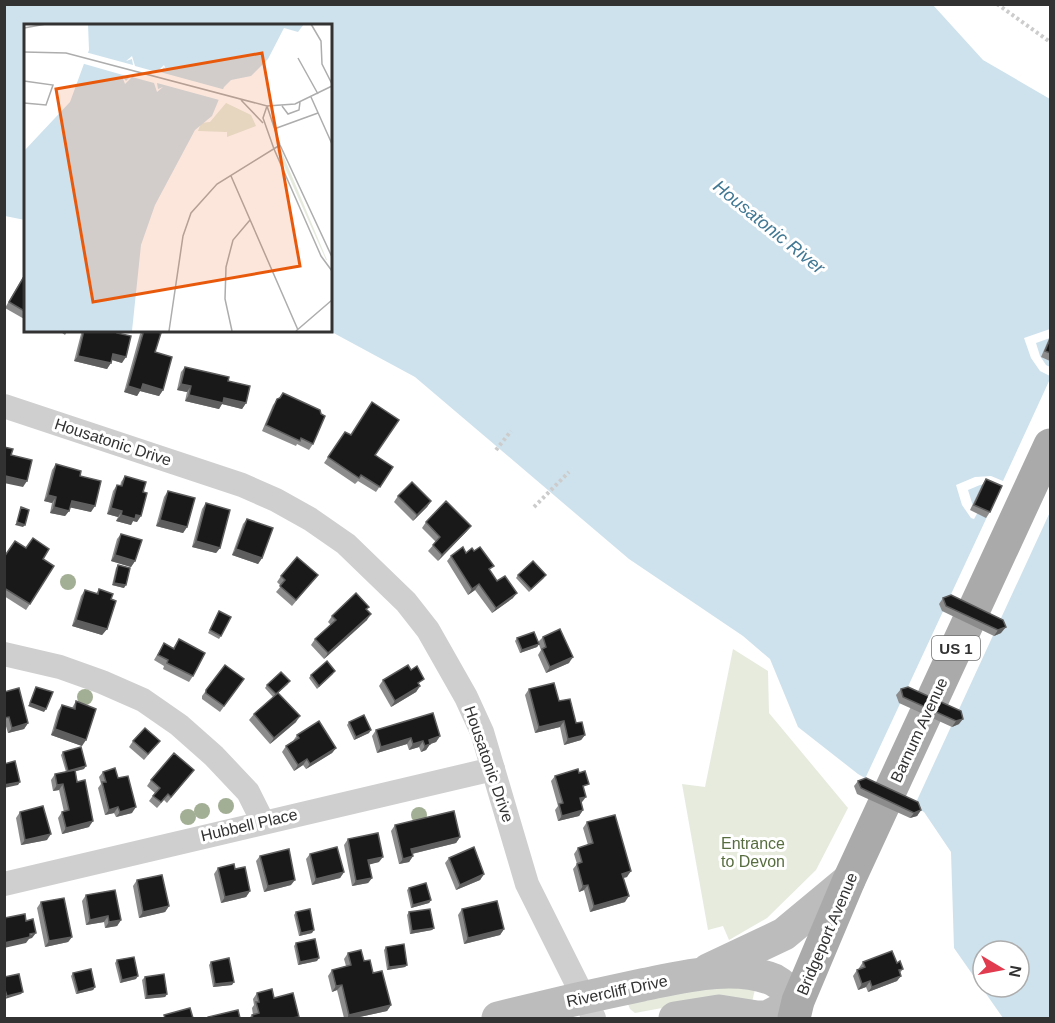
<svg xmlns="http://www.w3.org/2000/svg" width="1055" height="1023" font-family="Arial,sans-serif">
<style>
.green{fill:#e6ebde}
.water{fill:#cee2ed;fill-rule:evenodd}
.pier{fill:#fff}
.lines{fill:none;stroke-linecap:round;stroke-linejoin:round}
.path{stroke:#ccc;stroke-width:4;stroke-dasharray:3 3;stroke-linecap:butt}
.street{stroke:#cfcfcf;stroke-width:24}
.secondary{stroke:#bcbcbc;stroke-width:33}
.primary{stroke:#aaa;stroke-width:33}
.tree{fill:#a3af95}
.wall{fill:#8c8c8c}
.shaded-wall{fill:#5e5e5e}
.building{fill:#191919;stroke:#5e5e5e;stroke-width:1.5}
.labels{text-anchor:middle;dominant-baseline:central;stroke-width:6;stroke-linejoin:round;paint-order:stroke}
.shield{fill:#fff;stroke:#707070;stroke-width:1.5}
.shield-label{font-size:15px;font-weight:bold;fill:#323232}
.street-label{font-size:16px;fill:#323232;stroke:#fff}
.park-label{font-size:16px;fill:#576d3f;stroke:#fff}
.water-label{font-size:18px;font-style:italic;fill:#407793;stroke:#fff}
.inset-road{fill:none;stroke:#adadad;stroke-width:1.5}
.view{fill:#e8590c;fill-opacity:0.15;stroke:#e8590c;stroke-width:3}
.inset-edge{fill:none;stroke:#323232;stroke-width:3}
</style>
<rect width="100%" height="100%" fill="#fff"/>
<g class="green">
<polygon points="733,649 768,671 769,713 848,808 816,870 767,918 729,940 723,926 708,930 682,784 705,787"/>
<polygon points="690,985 756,985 752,1002 700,1001 635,1013 630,1009 628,1004"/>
</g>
<path class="water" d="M4 5H933L983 60 1050 99V1018H1003L954 948 951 852 924 812 858 774 798 727 770 659 743 636 629 559 415 377 328 330H330V26H26L25 220 5 216ZM983 951H1019V987H983Z"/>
<g class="pier">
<polygon points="1050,329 1050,338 1036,343 1040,356 1046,365 1050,367 1050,376 1040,371 1031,358 1024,338"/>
<polygon points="1050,379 1050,512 913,809 864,781 1000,489 991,484 980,485 968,490 972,503 978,512 974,519 971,518 962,505 956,485 975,477 991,476 1003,481"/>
</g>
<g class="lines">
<g class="path">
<polyline points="997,4 1050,42"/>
<polyline points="330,294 331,292"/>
<polyline points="496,450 511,431"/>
<polyline points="534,507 569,472"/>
</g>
<g class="street">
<polyline points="4,406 242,485 276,500 310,519 346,544 406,602 428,630 466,697 482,732 527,884 594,1018"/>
<polyline points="4,654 60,667 102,682 143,700 179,725 214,756 248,792 263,822"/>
<polyline points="4,884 493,769"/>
</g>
<g class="secondary">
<polyline points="708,970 784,934 849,880"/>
<path d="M498 1018C546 1006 594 995 642 985 682 977 734 963 774 980 783 985 791 993 798 1001L767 1017H757L719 1011 675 1018"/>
</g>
<polyline class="primary" points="794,1018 798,1001 849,880 1050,445"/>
</g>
<g class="tree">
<circle cx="68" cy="582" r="8"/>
<circle cx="85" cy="697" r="8"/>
<circle cx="226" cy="806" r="8"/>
<circle cx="202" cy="811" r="8"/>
<circle cx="419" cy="815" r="8"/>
<circle cx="188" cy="817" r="8"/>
</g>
<g class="wall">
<polygon points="26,272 26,320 5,308"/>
<polygon points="58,330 68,330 65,335"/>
<polygon points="82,330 118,330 117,333 122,363 112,360 107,369 74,361"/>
<polygon points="143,330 150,330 155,352 163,390 159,396 140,391 137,396 124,392 140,334"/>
<polygon points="1050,336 1050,361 1041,357"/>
<polygon points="185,367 228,381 246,403 242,409 222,404 219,409 185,401 187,392 177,390 181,372"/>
<polygon points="283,393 313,444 309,450 297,444 296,446 262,431 273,405"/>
<polygon points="345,432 375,455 393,467 376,492 358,481 355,484 324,463"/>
<polygon points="56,464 80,476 91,512 70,507 69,511 65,516 50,513 52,503 44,501 52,470"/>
<polygon points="125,476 143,492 137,522 133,521 131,525 116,521 118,517 107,514 113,491 117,485 120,486 121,482"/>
<polygon points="986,479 990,512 986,518 970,510 982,485"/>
<polygon points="168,491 187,527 183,533 156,526 164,497"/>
<polygon points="398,496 431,501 427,507 413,521 394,502"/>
<polygon points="206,503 220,548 216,553 192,547 202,509"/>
<polygon points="247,519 262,558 258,564 232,555 243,524"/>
<polygon points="426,522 467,531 438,561 428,551 436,542 422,528"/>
<polygon points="121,534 135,561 131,567 111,561 117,539"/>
<polygon points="466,553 490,571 497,581 513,598 492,613 475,590 468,595 447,561 451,556"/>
<polygon points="4,556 43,559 30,604 26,610 4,596"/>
<polygon points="118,565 124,588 112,585 116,568"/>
<polygon points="318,575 292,606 276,592 281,586 277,582 281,576"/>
<polygon points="518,575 544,578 529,592 516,578"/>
<polygon points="99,589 111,599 107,629 102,635 72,626 81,596 85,590 96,594"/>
<polygon points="943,598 1003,620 1001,633 994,636 942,611 939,604"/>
<polygon points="367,610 367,620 324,659 311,645 315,639 331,625 328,622 332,616"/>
<polygon points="219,611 221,636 219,639 208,633"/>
<polygon points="543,637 569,663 546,673 538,655 541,650 538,642"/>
<polygon points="517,638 539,644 537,647 520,653 515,641"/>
<polygon points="179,639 193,676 189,682 163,669 164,666 154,660 164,643 173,648"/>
<polygon points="225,665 244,679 220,712 202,699 202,696"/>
<polygon points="333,674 317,689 309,678 311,675"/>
<polygon points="383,680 420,685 420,686 416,692 391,707 379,686"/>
<polygon points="288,684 278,693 296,722 270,744 249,720 254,714 273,697 265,688 267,685"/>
<polygon points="908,687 959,724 952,727 899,703 896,695 901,689"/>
<polygon points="529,689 559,701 585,735 581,740 564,745 560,727 535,733 525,695"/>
<polygon points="4,692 28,723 24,729 8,733 5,723"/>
<polygon points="76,701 82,746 51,735 58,711 62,705 72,708"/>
<polygon points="349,722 369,733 354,740 347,725"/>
<polygon points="376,730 440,736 436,742 430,744 426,750 421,752 419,747 409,750 407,744 377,753 372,736"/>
<polygon points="297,735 336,748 332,753 306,769 303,765 294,771 282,752 286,746 293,741"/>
<polygon points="133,741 160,741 144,760 129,747"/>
<polygon points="63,752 84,769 75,771 89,827 62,834 58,818 62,812 64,812 59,790 53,791 51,780 55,774 66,772 61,755"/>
<polygon points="194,770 167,803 164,800 157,808 149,801 155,793 147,786 151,780"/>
<polygon points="103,772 118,778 132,813 116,817 114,813 105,815 98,788 101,784 99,777"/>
<polygon points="555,776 584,790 582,802 581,803 583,810 579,816 558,821 555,810 558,806 551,781"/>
<polygon points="858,781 921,810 917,816 910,818 857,794 854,786"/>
<polygon points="20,812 47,840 21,845 16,818"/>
<polygon points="587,822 627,877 623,878 625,902 590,912 584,890 579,892 573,869 577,864 574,854 578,848 588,845 583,828"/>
<polygon points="395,825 460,837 456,843 412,854 413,856 409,862 399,864 391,831"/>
<polygon points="348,839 379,862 369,864 372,878 368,883 352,886 344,845"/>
<polygon points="310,854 344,872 340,878 312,885 306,859"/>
<polygon points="260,856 291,885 264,892 256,861"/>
<polygon points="449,858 484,874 480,880 456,890 445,863"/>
<polygon points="218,868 235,869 250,891 246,897 221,903 214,874"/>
<polygon points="137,880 169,906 165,912 139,918 133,886"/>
<polygon points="409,888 431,900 429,903 411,908 407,890"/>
<polygon points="86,895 121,920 117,926 105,928 104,922 86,925 82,901"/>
<polygon points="41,902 72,937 68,942 45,947 37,908"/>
<polygon points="462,909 504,929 500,935 464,944 458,915"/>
<polygon points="296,912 312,933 299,936 294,915"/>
<polygon points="409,912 434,928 432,930 410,934 407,915"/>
<polygon points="296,943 317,961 298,965 294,946"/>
<polygon points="386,947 407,965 405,967 387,970 384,950"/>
<polygon points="348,953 364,961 373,973 391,1005 387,1011 355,1018 344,1018 337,990 332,992 328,976 332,970 346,966 344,959"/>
<polygon points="117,960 136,979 120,983 115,963"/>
<polygon points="211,962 232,985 213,987 209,965"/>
<polygon points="863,962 897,963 903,969 900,973 897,981 868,992 866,987 858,990 853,976 857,970 859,969 859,968"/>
<polygon points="73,973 95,987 93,990 76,994 71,976"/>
<polygon points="145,977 167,994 165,997 145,999 142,980"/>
<polygon points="257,993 299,1017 298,1018 249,1018 252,1015 253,1015 252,1008 254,1005 253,999"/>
</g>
<g class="shaded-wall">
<polygon points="113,354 126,357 122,363 109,359"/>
<polygon points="78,356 111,363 107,369 74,361"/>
<polygon points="143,384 163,390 159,396 140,391 137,396 124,392 128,386"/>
<polygon points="181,384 191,386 187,392 177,390"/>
<polygon points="189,395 224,398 246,403 242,409 222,404 219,409 185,401"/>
<polygon points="5,476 27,481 23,487 4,483"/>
<polygon points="48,495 56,497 52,503 44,501"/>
<polygon points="72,501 95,506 91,512 68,507"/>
<polygon points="431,501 427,507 413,521 417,515"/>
<polygon points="54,507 69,511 65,516 50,513"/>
<polygon points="111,508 122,511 118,517 107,514"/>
<polygon points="121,515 136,515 141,516 137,522 133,521 131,525 116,521"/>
<polygon points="160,520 187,527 183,533 156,526"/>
<polygon points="17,522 25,525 23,527 15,525"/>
<polygon points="471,526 467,531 438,561 442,555"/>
<polygon points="196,541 220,548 216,553 192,547"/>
<polygon points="236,549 262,558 258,564 232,555"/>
<polygon points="115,555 135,561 131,567 111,561"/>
<polygon points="114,583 126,585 124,588 112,585"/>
<polygon points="479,584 475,590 468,595 472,589"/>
<polygon points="517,593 513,598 492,613 496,608"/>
<polygon points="371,614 367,620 324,659 328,653"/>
<polygon points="76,620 107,629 102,635 72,626"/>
<polygon points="1006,627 1001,633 994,636 998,630"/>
<polygon points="539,644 537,647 520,653 522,650"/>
<polygon points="573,657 569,663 546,673 550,667"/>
<polygon points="420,686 416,692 391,707 395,701"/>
<polygon points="30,703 46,709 44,712 28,706"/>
<polygon points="300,716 296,722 270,744 274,738"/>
<polygon points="963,719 959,724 952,727 956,721"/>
<polygon points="564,721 560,727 535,733 539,727"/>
<polygon points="28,723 24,729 8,733 12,728"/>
<polygon points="55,729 86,740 82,746 51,735"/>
<polygon points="371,730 369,733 354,740 356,737"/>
<polygon points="585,735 581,740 564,745 568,739"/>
<polygon points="440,736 436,742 425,746 429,740"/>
<polygon points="411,738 407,744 377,753 381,747"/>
<polygon points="423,741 419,747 409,750 413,744"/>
<polygon points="430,744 426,750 421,752 425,746"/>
<polygon points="336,748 332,753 306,769 310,764"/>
<polygon points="307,759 303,765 294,771 298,765"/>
<polygon points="86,766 84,769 66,774 68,771"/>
<polygon points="20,782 18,785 4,788 4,785"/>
<polygon points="63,784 59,790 53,791 57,785"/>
<polygon points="586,797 582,802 576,804 580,798"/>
<polygon points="118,807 114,813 105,815 109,810"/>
<polygon points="136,807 132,813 116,817 120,812"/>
<polygon points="583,810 579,816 558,821 562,816"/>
<polygon points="921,810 917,816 910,818 914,813"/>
<polygon points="93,821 89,827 62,834 66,828"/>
<polygon points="51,834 47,840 21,845 25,840"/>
<polygon points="460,837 456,843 407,855 411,849"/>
<polygon points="413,856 409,862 399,864 403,859"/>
<polygon points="383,857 379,862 364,866 368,860"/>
<polygon points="631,871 627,877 618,879 622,874"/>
<polygon points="344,872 340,878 312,885 316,879"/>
<polygon points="484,874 480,880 456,890 460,885"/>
<polygon points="372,878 368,883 352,886 356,881"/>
<polygon points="295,880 291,885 264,892 268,886"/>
<polygon points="588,885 584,890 579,892 583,886"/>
<polygon points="250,891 246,897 221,903 225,897"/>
<polygon points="629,896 625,902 590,912 594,906"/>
<polygon points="431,900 429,903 411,908 413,905"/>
<polygon points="169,906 165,912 139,918 143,912"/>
<polygon points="108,916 104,922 86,925 90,920"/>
<polygon points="121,920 117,926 105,928 109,922"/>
<polygon points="434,928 432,930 410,934 412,931"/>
<polygon points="504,929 500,935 464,944 468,938"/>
<polygon points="314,930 312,933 299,936 301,933"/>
<polygon points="36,933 32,938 29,939 26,943 4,948 4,943"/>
<polygon points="72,937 68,942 45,947 49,941"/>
<polygon points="319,958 317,961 298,965 300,962"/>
<polygon points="407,965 405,967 387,970 389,967"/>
<polygon points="138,976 136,979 120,983 122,980"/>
<polygon points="901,976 897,981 868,992 872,987"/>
<polygon points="870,981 866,987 858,990 862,984"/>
<polygon points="234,982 232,985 213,987 215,984"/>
<polygon points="342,985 337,990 332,992 336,986"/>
<polygon points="95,987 93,990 76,994 78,992"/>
<polygon points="23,992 21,994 5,999 7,996"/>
<polygon points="167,994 165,997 145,999 147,996"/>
<polygon points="391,1005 387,1011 355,1018 347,1018 349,1015"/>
</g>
<g class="building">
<polygon points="26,273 26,312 9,302"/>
<polygon points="84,330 118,330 117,333 131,336 126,357 113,354 111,363 78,356"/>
<polygon points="144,330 150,330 161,333 155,352 172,357 163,390 143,384 141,390 128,386"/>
<polygon points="1050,339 1050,353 1045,351"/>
<polygon points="185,367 229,377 228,381 250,386 246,403 224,398 223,403 189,395 191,386 181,384"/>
<polygon points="283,393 320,410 321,414 325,416 313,444 301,438 300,441 266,425 277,399 280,398"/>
<polygon points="372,402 399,420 375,455 393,467 380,487 361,475 359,478 328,457 345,432 351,435"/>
<polygon points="4,447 13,449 11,455 32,460 27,481 5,476 4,479"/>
<polygon points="56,464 81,471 80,476 101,481 95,506 72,501 69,511 54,507 56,497 48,495"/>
<polygon points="125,476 146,482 143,492 147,493 141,516 136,515 135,519 121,515 122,511 111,508 117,485 122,486"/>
<polygon points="986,479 1002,486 990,512 974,505"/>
<polygon points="412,482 431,501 417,515 398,496"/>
<polygon points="168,491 195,498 187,527 160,520"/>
<polygon points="446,501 471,526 442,555 433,545 440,537 426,522"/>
<polygon points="206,503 230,510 220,548 196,541"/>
<polygon points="21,507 29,510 25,525 17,522"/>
<polygon points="247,519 273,528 262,558 236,549"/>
<polygon points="121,534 142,540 135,561 115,555"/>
<polygon points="33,538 49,549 43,559 54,566 30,604 4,588 4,557 15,541 26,548"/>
<polygon points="463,547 466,553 472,548 474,551 480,547 494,566 489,569 497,581 505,576 517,593 496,608 479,584 472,589 451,556"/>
<polygon points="297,557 318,575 296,600 280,586 285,580 281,576"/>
<polygon points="533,561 546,575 531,589 518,575"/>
<polygon points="118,565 130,568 126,585 114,583"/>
<polygon points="99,589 113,594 111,599 116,601 107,629 76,620 85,590 98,594"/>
<polygon points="356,593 369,607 366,609 371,614 328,653 315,639 336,620 332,616"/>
<polygon points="951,595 1003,620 1006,627 998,630 946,606 943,598"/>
<polygon points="219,611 231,617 221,636 210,630"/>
<polygon points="560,629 573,657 550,667 542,649 546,647 543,637"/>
<polygon points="534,632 539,644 522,650 517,638"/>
<polygon points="179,639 205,653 193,676 167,663 168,660 158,655 164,643 174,649"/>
<polygon points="327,661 335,671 319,686 311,675"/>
<polygon points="225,665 244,679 224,706 206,693 206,690"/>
<polygon points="408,665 411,670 417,666 424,679 418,683 420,686 395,701 383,680"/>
<polygon points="281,672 290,681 276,694 267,685"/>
<polygon points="554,683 559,701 570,699 576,723 582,722 585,735 568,739 564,721 539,727 529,689"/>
<polygon points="36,687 53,692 46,709 30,703"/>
<polygon points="908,687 961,711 963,719 956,721 903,697 901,689"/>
<polygon points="19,688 28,723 12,728 9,717 4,718 4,692"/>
<polygon points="278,693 300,716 274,738 254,714"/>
<polygon points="76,701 96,709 86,740 55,729 62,705 75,709"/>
<polygon points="433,713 440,736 429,740 430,744 425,746 423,741 413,744 411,738 381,747 376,730"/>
<polygon points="364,715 371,730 356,737 349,722"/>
<polygon points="319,721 336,748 310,764 307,759 298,765 286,746 299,738 297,735"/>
<polygon points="145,728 160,741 148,754 133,741"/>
<polygon points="81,747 86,766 68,771 63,752"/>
<polygon points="174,753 194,770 171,797 168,794 161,802 153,796 160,788 151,780"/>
<polygon points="15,761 20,782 4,785 4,764"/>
<polygon points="115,768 118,778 128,776 136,807 120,812 118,807 109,810 102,782 106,782 103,772"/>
<polygon points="578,769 579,773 585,771 589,784 583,786 586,797 580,798 583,810 562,816 559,804 563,803 555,776"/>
<polygon points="75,770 77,782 85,780 93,821 66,828 62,812 69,810 63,784 57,785 55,774"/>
<polygon points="866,778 918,802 921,810 914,813 861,788 858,781"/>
<polygon points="43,806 51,834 25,840 20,812"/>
<polygon points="454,811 460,837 411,849 413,856 403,859 395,825"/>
<polygon points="615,815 631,871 622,874 629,896 594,906 588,885 583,886 577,864 582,862 578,848 593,843 587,822"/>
<polygon points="378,833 383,857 368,860 372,878 356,881 348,839"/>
<polygon points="337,847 344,872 316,879 310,854"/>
<polygon points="474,847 484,874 460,885 449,858"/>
<polygon points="289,849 295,880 268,886 260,856"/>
<polygon points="234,864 235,869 245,867 250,891 225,897 218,868"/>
<polygon points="162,875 169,906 143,912 137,880"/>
<polygon points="426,883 431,900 413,905 409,888"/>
<polygon points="115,890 121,920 109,922 108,916 90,920 86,895"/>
<polygon points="64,898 72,937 49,941 41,902"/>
<polygon points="497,901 504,929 468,938 462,909"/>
<polygon points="310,909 314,930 301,933 296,912"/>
<polygon points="430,909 434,928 412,931 409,912"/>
<polygon points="25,914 26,921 33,919 36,933 30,934 30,937 4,943 4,918"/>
<polygon points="315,939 319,958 300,962 296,943"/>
<polygon points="404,944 407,965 389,967 386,947"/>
<polygon points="361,950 364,961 370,960 373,973 382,971 391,1005 349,1015 342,985 336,986 332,970 351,965 348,953"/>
<polygon points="892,951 897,963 900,961 903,969 899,970 901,976 872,987 870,981 862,984 857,970 865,967 863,962"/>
<polygon points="134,957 138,976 122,980 117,960"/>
<polygon points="229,958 234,982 215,984 211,962"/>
<polygon points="91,969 95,987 78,992 73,973"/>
<polygon points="19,974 23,992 7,996 4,987 4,977"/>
<polygon points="164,974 167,994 147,996 145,977"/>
<polygon points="272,989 274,998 293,993 299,1017 292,1018 253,1018 252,1015 259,1013 256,1002 259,1002 257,993"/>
<polygon points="190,1008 193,1018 165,1018 164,1015"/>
<polygon points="238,1010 240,1018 208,1018 208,1017"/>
</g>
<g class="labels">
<rect class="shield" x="932" y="636" width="48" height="24" rx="4.5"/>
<g class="shield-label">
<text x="956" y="648">US 1</text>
</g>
<g class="street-label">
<text transform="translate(113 442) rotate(18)">Housatonic Drive</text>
<text transform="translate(919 730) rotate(-65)">Barnum Avenue</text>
<text transform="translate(489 764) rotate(71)">Housatonic Drive</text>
<text transform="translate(249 825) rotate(-13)">Hubbell Place</text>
<text transform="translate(827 934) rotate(-67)">Bridgeport Avenue</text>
<text transform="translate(617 991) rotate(-12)">Rivercliff Drive</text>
</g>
<g class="park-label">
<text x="753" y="843">Entrance<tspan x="753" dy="18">to Devon</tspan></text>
</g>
<g class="water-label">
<text transform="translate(769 227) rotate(39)">Housatonic River</text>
</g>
</g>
<g transform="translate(24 24)">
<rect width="308" height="308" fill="#fff"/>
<path d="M202 79 227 91 232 102 203 113V108L174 107 177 99 186 98ZM253 126H257L303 236H302Z" fill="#e6ebde"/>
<path d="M64 0H280L274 8 260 4 244 35 227 52 207 56 200 63 188 92 171 106 131 181 117 221 108 307H0V127L46 78 65 26Z" fill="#cee2ed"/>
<path d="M61 28 109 41 108 35 102 37 108 32 111 42 133 48 140 41 143 48 140 43 136 48 202 66 199 77 133 59 134 65 139 63 133 68 130 59 108 53 101 60 98 52 102 57 106 53 57 39Z" fill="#fff"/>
<path class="inset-road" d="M287 0 297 17 298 40 308 60M0 4 22 0M0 28 42 29 243 82 271 80 308 62M274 34 294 70M0 57 29 61 22 81 0 79M287 73 308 120M217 76 239 99M243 82 239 94 250 125 297 232 308 247M243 82 256 121 308 233M258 82 264 90 275 86 276 78M250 105 294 89M207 152 274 306M145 307 159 212 167 189 193 160 256 121M208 307 201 275 202 243 209 216 226 196M272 307 308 276"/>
<path class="view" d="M238 29 276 242 69 278 32 65Z"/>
<rect width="308" height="308" class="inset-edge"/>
</g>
<rect width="1055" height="1023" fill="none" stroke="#323232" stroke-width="12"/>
<g transform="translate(1001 969) rotate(100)"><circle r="28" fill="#ffffff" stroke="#adadad" stroke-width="1.5"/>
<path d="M0-4.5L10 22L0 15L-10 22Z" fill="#e13b4f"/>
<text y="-9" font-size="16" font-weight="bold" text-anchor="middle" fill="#323232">N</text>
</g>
</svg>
